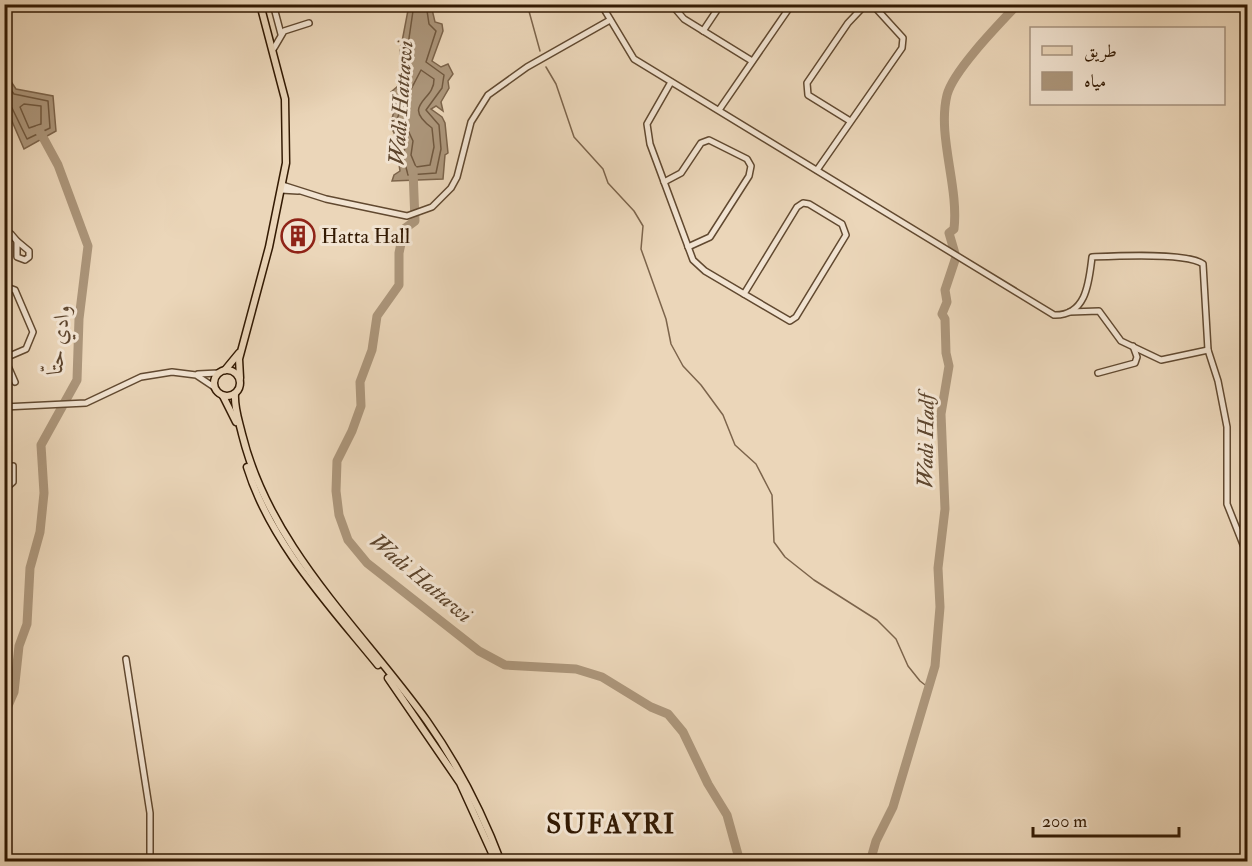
<svg xmlns="http://www.w3.org/2000/svg" width="1252" height="866" font-family="'IM FELL Double Pica',Amiri,serif">
<style>
.water{fill:#ac967b;stroke:#7c644b;stroke-width:1.5}
.lines{fill:none;stroke-linecap:round;stroke-linejoin:round}
.shore{stroke:#70583f;stroke-width:1.5}
.stream{stroke:#7c644b;stroke-width:1.5}
.river{stroke:#ac967b;stroke-width:9}
.minor-casing{stroke:#614930;stroke-width:8}
.major-casing{stroke:#331a03;stroke-width:9}
.minor{stroke:#f2e4d2;stroke-width:5}
.major{stroke:#ebd6b9;stroke-width:6}
.labels{text-anchor:middle;dominant-baseline:central;stroke-width:6;stroke-linejoin:round;paint-order:stroke}
.poi-label{font-size:21px;fill:#331a03;stroke:#f2e4d2;text-anchor:start}
.water-label{font-size:22px;font-style:italic;fill:#5d452d;stroke:#f2e4d2}
.district-label{font-size:27px;font-weight:bold;letter-spacing:1.5px;fill:#331a03;stroke:#f2e4d2}
</style>
<rect width="100%" height="100%" fill="#ebd6b9"/>
<filter id="stains"><feTurbulence type="fractalNoise" baseFrequency=".00333" numOctaves="4"/><feColorMatrix values="0 0 0 0 .2 0 0 0 0 .09 0 0 0 0 .02 0 0 0 .5 -.17"/></filter>
<radialGradient id="worn" r=".72"><stop offset=".6" stop-color="#630" stop-opacity="0"/><stop offset="1" stop-color="#630" stop-opacity=".3"/></radialGradient>
<g class="water">
<polygon points="409,5 431,5 435,22 442,24 443,31 432,61 441,67 448,64 453,74 448,81 449,88 441,102 443,111 436,106 431,109 442,117 445,123 448,153 445,155 443,179 392,181 394,175 400,171 397,151 400,145 390,125 396,105 391,92 398,86 398,77 405,74 400,52"/>
<polygon points="4,71 16,89 53,96 56,131 24,149 5,105"/>
</g>
<g class="lines">
<g class="shore">
<polyline points="414,4 407,52 411,75 399,95 402,106 396,122 406,143 403,156 408,175 436,173 441,149 439,125 426,110 442,88 444,75 426,62 436,31 429,24 426,4"/>
<path d="M421 70 434 79C435 101 400 104 432 128L434 147 430 165 416 167 411 155 413 141 405 124 409 107 407 97Z"/>
<polyline points="4,81 14,94 48,101 50,128 27,139 12,108 4,105"/>
<polygon points="24,104 41,106 41,124 29,128 20,107"/>
</g>
<g class="stream">
<polyline points="527,4 540,51"/>
<polyline points="546,67 556,84 574,137 603,169 608,183 634,211 643,226 641,249 666,319 671,344 683,366 701,385 723,415 735,445 756,464 772,495 774,542 785,557 814,580 877,620 896,639 908,666 920,681 929,688"/>
</g>
<g class="river">
<polyline points="413,170 415,221 404,229 399,253 399,285 377,316 372,350 360,382 361,406 352,431 337,461 336,491 339,515 348,540 367,563 479,651 505,665 576,669 602,677 651,707 668,714 683,732 708,784 727,815 740,862"/>
<polyline points="4,715 14,692 19,646 27,624 30,568 40,532 44,493 41,445 77,380 79,319 88,246 58,165 39,130"/>
<path d="M870 862 876 841 893 807 935 666 940 607 938 568 945 509 941 414 949 366 946 353 945 319 942 314 947 302 945 290 956 257 949 233 954 229C959 186 937 136 947 95 953 71 999 24 1018 4"/>
</g>
<defs>
<g id="minor">
<polyline points="273,4 281,34"/>
<path d="M601 4 634 59 1054 315C1087 316 1089 281 1092 257 1114 256 1187 252 1203 264L1208 350 1218 381 1227 427V504L1248 557"/>
<polyline points="671,4 684,19 752,61"/>
<polyline points="703,31 721,4"/>
<polyline points="274,48 284,31 309,23"/>
<polyline points="671,82 647,124 650,144 693,260 705,271 744,294"/>
<polyline points="719,110 792,4"/>
<polyline points="850,121 808,95 807,83 848,23 866,4"/>
<polyline points="817,170 902,48 903,38 872,4"/>
<polyline points="664,182 681,173 701,143 709,140 747,159 751,166 749,176 710,237 688,247"/>
<polyline points="282,185 326,199 407,216 432,207 451,188 457,177 471,122 488,95 527,67 610,20"/>
<polyline points="281,190 298,191"/>
<polygon points="803,203 809,204 842,224 846,235 796,317 790,321 744,294 797,207"/>
<polyline points="4,235 11,234 17,241"/>
<polygon points="17,241 29,251 29,257 25,260 17,257"/>
<polyline points="4,286 15,290 33,332 26,349 5,358"/>
<polyline points="1070,312 1099,311 1121,341 1161,360 1208,350"/>
<polyline points="4,357 15,382"/>
<polyline points="1098,373 1135,363 1137,357 1133,346"/>
<polyline points="198,374 218,373"/>
<polyline points="4,407 86,403 141,377 172,372 196,375 214,387"/>
<polyline points="4,490 13,482 13,466"/>
<polyline points="126,659 150,813 150,862"/>
</g>
<g id="major">
<circle cx="227" cy="383" r="13"/>
<polyline points="225,370 239,353"/>
<polyline points="240,378 239,359 269,247 286,163 285,99 260,4"/>
<path d="M235 394C234 408 239 421 242 434 270 548 361 629 427 721 458 765 482 812 501 862"/>
<polyline points="223,396 236,422"/>
<path d="M247 467C270 542 330 606 378 665"/>
<polyline points="388,678 460,783 496,862"/>
</g>
</defs>
<use href="#minor" class="minor-casing"/>
<use href="#major" class="major-casing"/>
<use href="#minor" class="minor"/>
<use href="#major" class="major"/>
</g>
<defs>
<symbol id="building-ring" viewBox="-11 -11 22 22"><circle r="9.5" fill="#f2e4d2" stroke="#8f2418" stroke-width="1.5"/><path d="M-4-6H4V6H1V3H-1V6H-4ZM-2.5-4.3h1.7v1.8h-1.7ZM.8-4.3h1.7v1.8H.8ZM-2.5-1h1.7V.8h-1.7ZM.8-1h1.7V.8H.8Z" fill="#8f2418"/></symbol>
</defs>
<g fill-rule="evenodd">
<use href="#building-ring" x="279" y="217" width="38" height="38"/>
</g>
<g class="labels">
<g class="poi-label">
<text x="321" y="236">Hatta Hall</text>
</g>
<g class="water-label">
<text transform="translate(401 103) rotate(-86)">Wadi Hattawi</text>
<text transform="translate(59 339) rotate(-83)">وادي حتّا</text>
<text transform="translate(926 441) rotate(-89)">Wadi Hadf</text>
<text transform="translate(421 578) rotate(40)">Wadi Hattawi</text>
</g>
<g class="district-label">
<text x="611" y="824">SUFAYRI</text>
</g>
</g>
<rect width="1252" height="866" fill="none" stroke="#ebd6b9" stroke-width="24"/>
<rect x="6" y="6" width="1240" height="854" fill="none" stroke="#331a03" stroke-width="3"/>
<rect x="12" y="12" width="1228" height="842" fill="none" stroke="#331a03" stroke-width="1.5"/>
<rect x="1030" y="27" width="195" height="78" fill="#f2e4d2" stroke="#a6937f" stroke-width="1.5"/>
<rect x="1042" y="46" width="30" height="9" fill="#ebd6b9" stroke="#a6937f" stroke-width="1.5"/>
<text x="1084" y="57" font-size="18" fill="#331a03">طريق</text>
<rect x="1042" y="72" width="30" height="18" fill="#ac967b" stroke="#a6937f" stroke-width="1.5"/>
<text x="1084" y="87" font-size="18" fill="#331a03">مياه</text>
<path d="M1033 827v9h146v-9" fill="none" stroke="#331a03" stroke-width="3"/>
<text x="1042" y="827" font-size="18" fill="#331a03" stroke="#f2e4d2" stroke-width="4.5" paint-order="stroke">200 m</text>
<rect width="100%" height="100%" filter="url(#stains)"/>
<rect width="100%" height="100%" fill="url(#worn)"/>
</svg>
